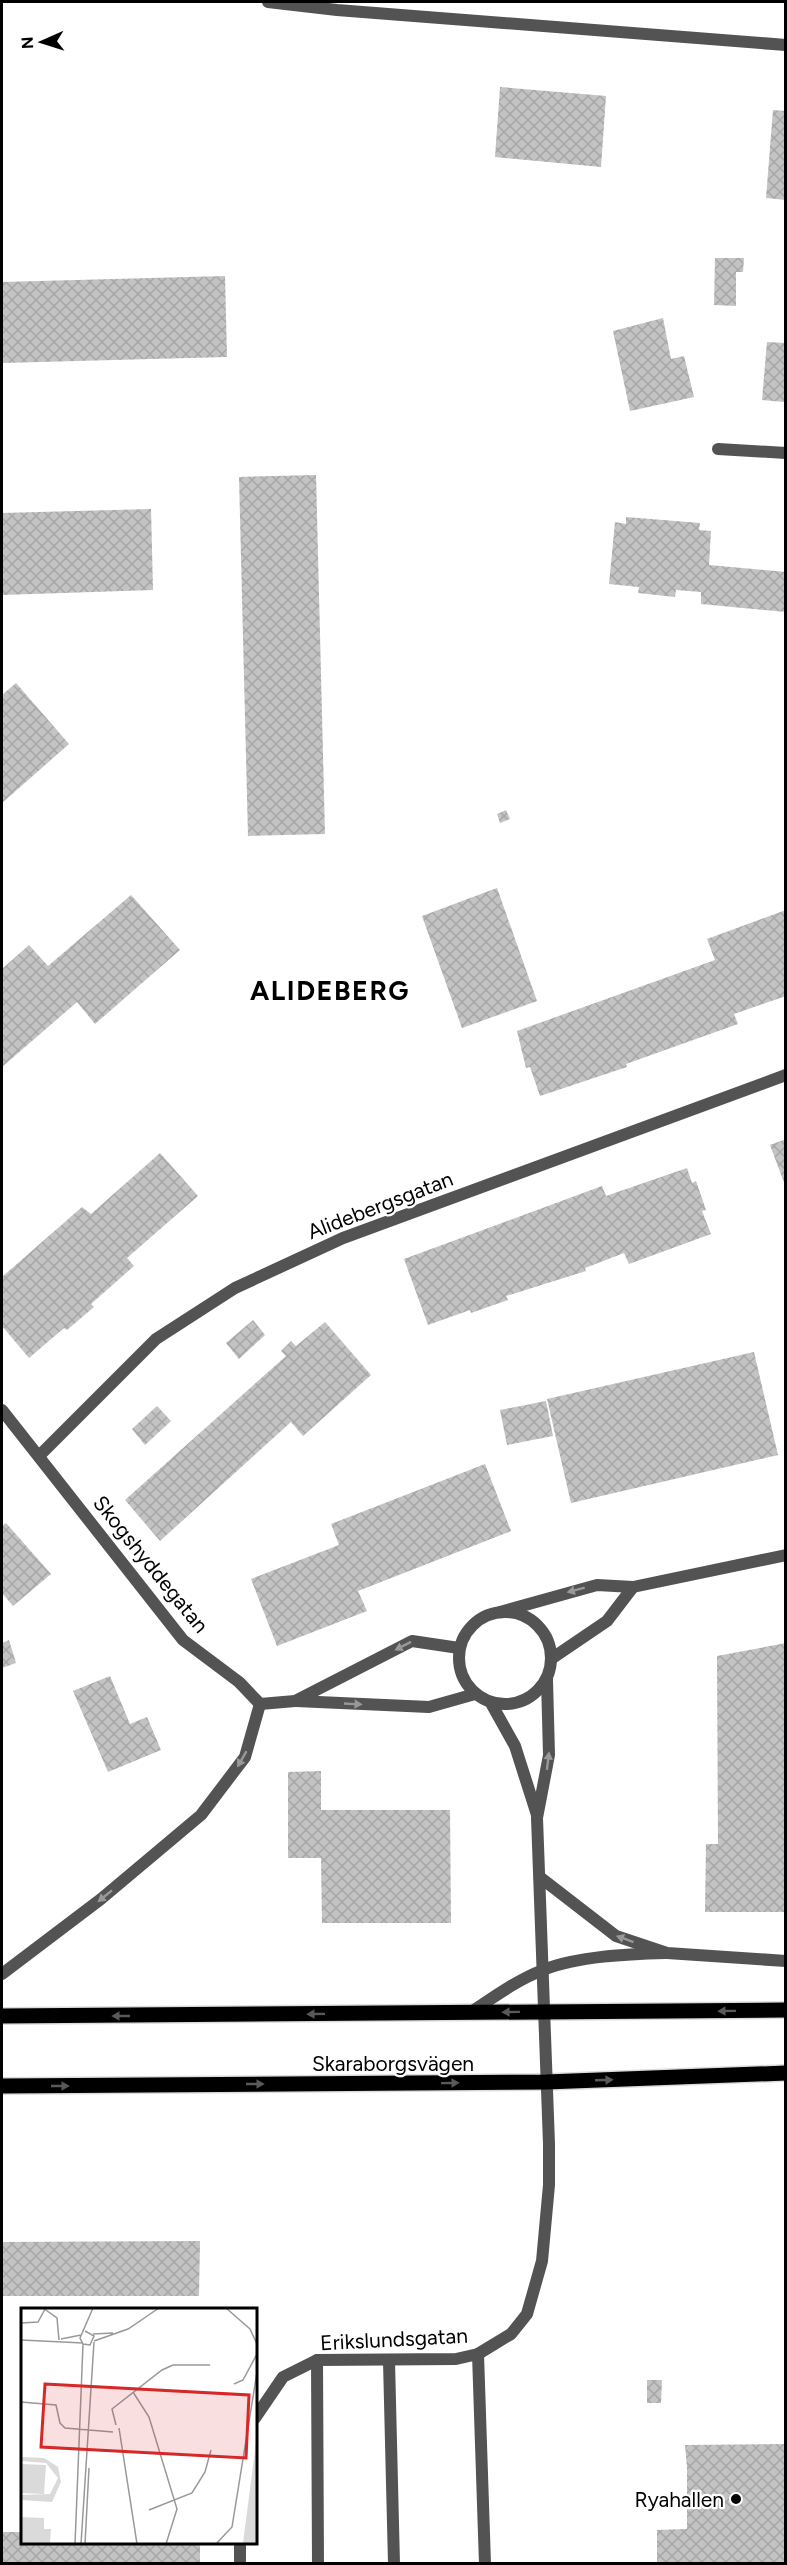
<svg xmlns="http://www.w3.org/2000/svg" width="787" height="2565" font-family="Figtree,sans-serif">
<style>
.building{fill:url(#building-cross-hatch)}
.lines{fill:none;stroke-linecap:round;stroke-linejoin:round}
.primary-casing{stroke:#dbdbdb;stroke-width:18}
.lane{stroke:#535353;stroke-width:12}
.street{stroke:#535353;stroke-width:12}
.primary{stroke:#000;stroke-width:15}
.oneway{fill:#989898}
.oneway2{fill:#595959}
.poi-dot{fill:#000;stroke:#fff;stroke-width:2}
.labels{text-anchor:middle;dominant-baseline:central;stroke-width:4.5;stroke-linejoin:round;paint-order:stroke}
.street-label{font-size:21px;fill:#000;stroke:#fff}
.poi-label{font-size:21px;fill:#000;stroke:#fff;text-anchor:end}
.district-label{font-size:27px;font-weight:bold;letter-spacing:1.5px;fill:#000;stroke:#fff}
.inset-road{fill:none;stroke:#999;stroke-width:1.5}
.view{fill:#d62828;fill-opacity:0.15;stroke:#d62828;stroke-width:3}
.inset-edge{fill:none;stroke:#000;stroke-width:3}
</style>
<defs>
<pattern id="building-cross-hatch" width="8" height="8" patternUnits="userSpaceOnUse" patternTransform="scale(1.5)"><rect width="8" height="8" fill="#c3c3c3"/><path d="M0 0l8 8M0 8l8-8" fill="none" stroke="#a6a6a6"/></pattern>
</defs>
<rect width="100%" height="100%" fill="#fff"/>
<g class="building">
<polygon points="500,87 606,96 601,167 495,157"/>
<polygon points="773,110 786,111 786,200 766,198"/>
<polygon points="715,258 744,258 743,272 736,272 736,306 714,305"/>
<polygon points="225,276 227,357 2,363 2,282"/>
<polygon points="663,318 671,359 684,356 694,397 630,411 613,331"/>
<polygon points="767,342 786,343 784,402 762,400"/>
<polygon points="316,475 325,834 248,836 239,477"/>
<polygon points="151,509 153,590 2,595 2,513"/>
<polygon points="626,517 700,523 699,530 711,531 709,565 786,572 786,612 701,604 701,592 676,590 675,597 638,593 639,587 609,584 615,522 626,524"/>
<polygon points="16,683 69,744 2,803 2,695"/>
<polygon points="506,810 510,819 500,823 497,814"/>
<polygon points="497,888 537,1001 462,1028 422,916"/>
<polygon points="131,895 180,950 95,1024 77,1002 2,1067 2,969 29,945 48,966"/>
<polygon points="786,910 786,996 734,1014 738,1024 626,1064 627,1067 540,1096 530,1067 526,1068 517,1031 715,960 707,939"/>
<polygon points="786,1139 786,1185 785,1185 770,1145"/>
<polygon points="160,1153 198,1196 127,1258 134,1266 91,1304 94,1307 67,1330 64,1328 29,1358 2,1326 2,1277 82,1207 91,1214"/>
<polygon points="687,1168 692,1183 696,1181 706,1210 702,1211 711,1234 629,1264 624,1253 585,1268 586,1271 506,1296 508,1300 471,1313 470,1310 428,1325 404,1259 602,1186 606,1196"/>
<polygon points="253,1320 265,1335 239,1359 226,1343"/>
<polygon points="325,1322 371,1375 303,1436 291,1422 160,1541 125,1500 286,1356 281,1351 291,1341 296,1346"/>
<polygon points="754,1352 778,1455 571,1503 547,1399"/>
<polygon points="546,1401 553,1436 507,1445 500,1410"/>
<polygon points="157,1406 171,1421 145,1445 132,1429"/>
<polygon points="485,1464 511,1531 358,1591 367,1611 277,1646 251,1579 339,1545 331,1524"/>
<polygon points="6,1523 51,1574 13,1606 2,1593 2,1526"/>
<polygon points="9,1640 16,1663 2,1668 2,1643"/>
<polygon points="786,1643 786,1912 705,1912 706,1844 718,1844 717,1656"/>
<polygon points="110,1676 130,1724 147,1717 161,1750 108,1772 73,1691"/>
<polygon points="321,1771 321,1810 450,1810 451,1923 322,1923 321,1858 288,1858 288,1772"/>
<polygon points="200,2241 199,2296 2,2296 2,2242"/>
<polygon points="647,2380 662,2380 661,2403 647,2403"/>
<polygon points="786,2444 786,2564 657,2564 657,2530 687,2529 687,2468 685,2445"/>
<polygon points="2,2532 22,2532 22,2542 200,2542 200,2564 2,2564"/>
</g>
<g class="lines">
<defs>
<g id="primary">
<polyline points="2,2016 786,2010"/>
<polyline points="2,2086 546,2082 786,2073"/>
</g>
</defs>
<use href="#primary" class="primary-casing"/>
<g class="lane">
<polyline points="2,1974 101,1899 201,1815 245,1757 260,1704"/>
<path d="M471 2012C494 1997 517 1980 543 1970 578 1956 629 1954 666 1953"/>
<polyline points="478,2354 485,2564"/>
<polyline points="317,2360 318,2564"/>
<polyline points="389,2361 394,2564"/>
</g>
<g class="street">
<polyline points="268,2 337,10 786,45"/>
<polyline points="718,449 786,453"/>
<polyline points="2,1410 183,1640 239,1682 260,1704 295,1701 412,1641 459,1648"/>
<polyline points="39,1456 156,1339 235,1288 343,1238 786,1075"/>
<circle cx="505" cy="1658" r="46"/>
<polyline points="500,1612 597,1585 633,1587 786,1555"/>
<polyline points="551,1659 607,1621 633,1587"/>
<polyline points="296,1701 429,1707 475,1694"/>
<polyline points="491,1703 515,1746 537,1815"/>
<polyline points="541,1878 616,1936 667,1953 786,1961"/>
<polyline points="255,2418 283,2377 317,2360 456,2359 478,2354 511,2334 527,2314 542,2261 549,2185 549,2144 537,1818 549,1755 547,1680"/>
<polyline points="240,2564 240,2542"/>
</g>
<use href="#primary" class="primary"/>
</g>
<defs><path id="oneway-solid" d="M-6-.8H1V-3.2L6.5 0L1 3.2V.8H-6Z" transform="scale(1.5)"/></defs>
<g class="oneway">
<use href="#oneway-solid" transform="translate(576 1590) rotate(165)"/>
<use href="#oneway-solid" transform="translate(403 1646) rotate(153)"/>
<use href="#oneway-solid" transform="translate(353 1704) rotate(3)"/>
<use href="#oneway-solid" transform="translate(242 1759) rotate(120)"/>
<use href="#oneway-solid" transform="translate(548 1761) rotate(-83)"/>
<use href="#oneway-solid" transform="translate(105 1896) rotate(141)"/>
<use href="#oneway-solid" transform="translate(625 1939) rotate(-160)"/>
</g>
<g class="oneway2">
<use href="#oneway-solid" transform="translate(727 2011) rotate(179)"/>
<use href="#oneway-solid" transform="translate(511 2012) rotate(179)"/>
<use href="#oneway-solid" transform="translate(316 2014) rotate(179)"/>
<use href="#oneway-solid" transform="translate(121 2016) rotate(180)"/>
<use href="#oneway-solid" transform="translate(604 2080) rotate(-2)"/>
<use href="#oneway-solid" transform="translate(450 2083) rotate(-1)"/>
<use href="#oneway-solid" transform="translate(255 2084)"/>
<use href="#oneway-solid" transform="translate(60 2086)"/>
</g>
<circle class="poi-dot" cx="736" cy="2499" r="6"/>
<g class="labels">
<g class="street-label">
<text transform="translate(380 1205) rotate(-21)">Alidebergsgatan</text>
<text transform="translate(151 1564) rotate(51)">Skogshyddegatan</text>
<text x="393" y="2063">Skaraborgsvägen</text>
<text transform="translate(394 2339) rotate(-3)">Erikslundsgatan</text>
</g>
<g class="poi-label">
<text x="724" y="2499">Ryahallen</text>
</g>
<g class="district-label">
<text x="330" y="990">ALIDEBERG</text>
</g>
</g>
<g transform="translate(21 2308)">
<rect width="236" height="236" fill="#fff"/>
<path d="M235 132V235H222L233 150Z" fill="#dadada"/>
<path d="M0 149 23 150 37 159 40 174 31 194 0 192V187L29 186 37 170 25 155 0 153ZM0 156 25 157 23 186 0 185ZM0 209 23 210V221H30L29 235H0Z" fill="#dadada"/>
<path class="inset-road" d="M22 0 36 10 38 32M205 0 229 21 236 36M0 15 17 14 24 1M64 23 73 28 69 37 62 36 59 30 72 0M72 26 92 25M40 31 60 27M0 32 62 35M73 33 107 21 138 0M213 76 222 72 236 46M112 84 128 109 156 201 145 236M0 94 35 97 39 115 44 120 92 124M95 117 91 101 141 62 152 57H189M98 120 116 236M128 202 171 185 184 164 190 142M54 236 62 36M60 236 73 34M64 236 68 160M195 236 211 219 236 64"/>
<path class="view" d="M24 76 228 87 225 150 20 139Z"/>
<rect width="236" height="236" class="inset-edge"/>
</g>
<rect width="787" height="2565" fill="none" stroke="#000000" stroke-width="6"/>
<g transform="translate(42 42) rotate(267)" stroke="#ffffff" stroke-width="4.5" paint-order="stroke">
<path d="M0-4.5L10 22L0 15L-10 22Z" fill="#000000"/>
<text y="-9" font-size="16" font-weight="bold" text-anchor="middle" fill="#000000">N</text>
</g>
</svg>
